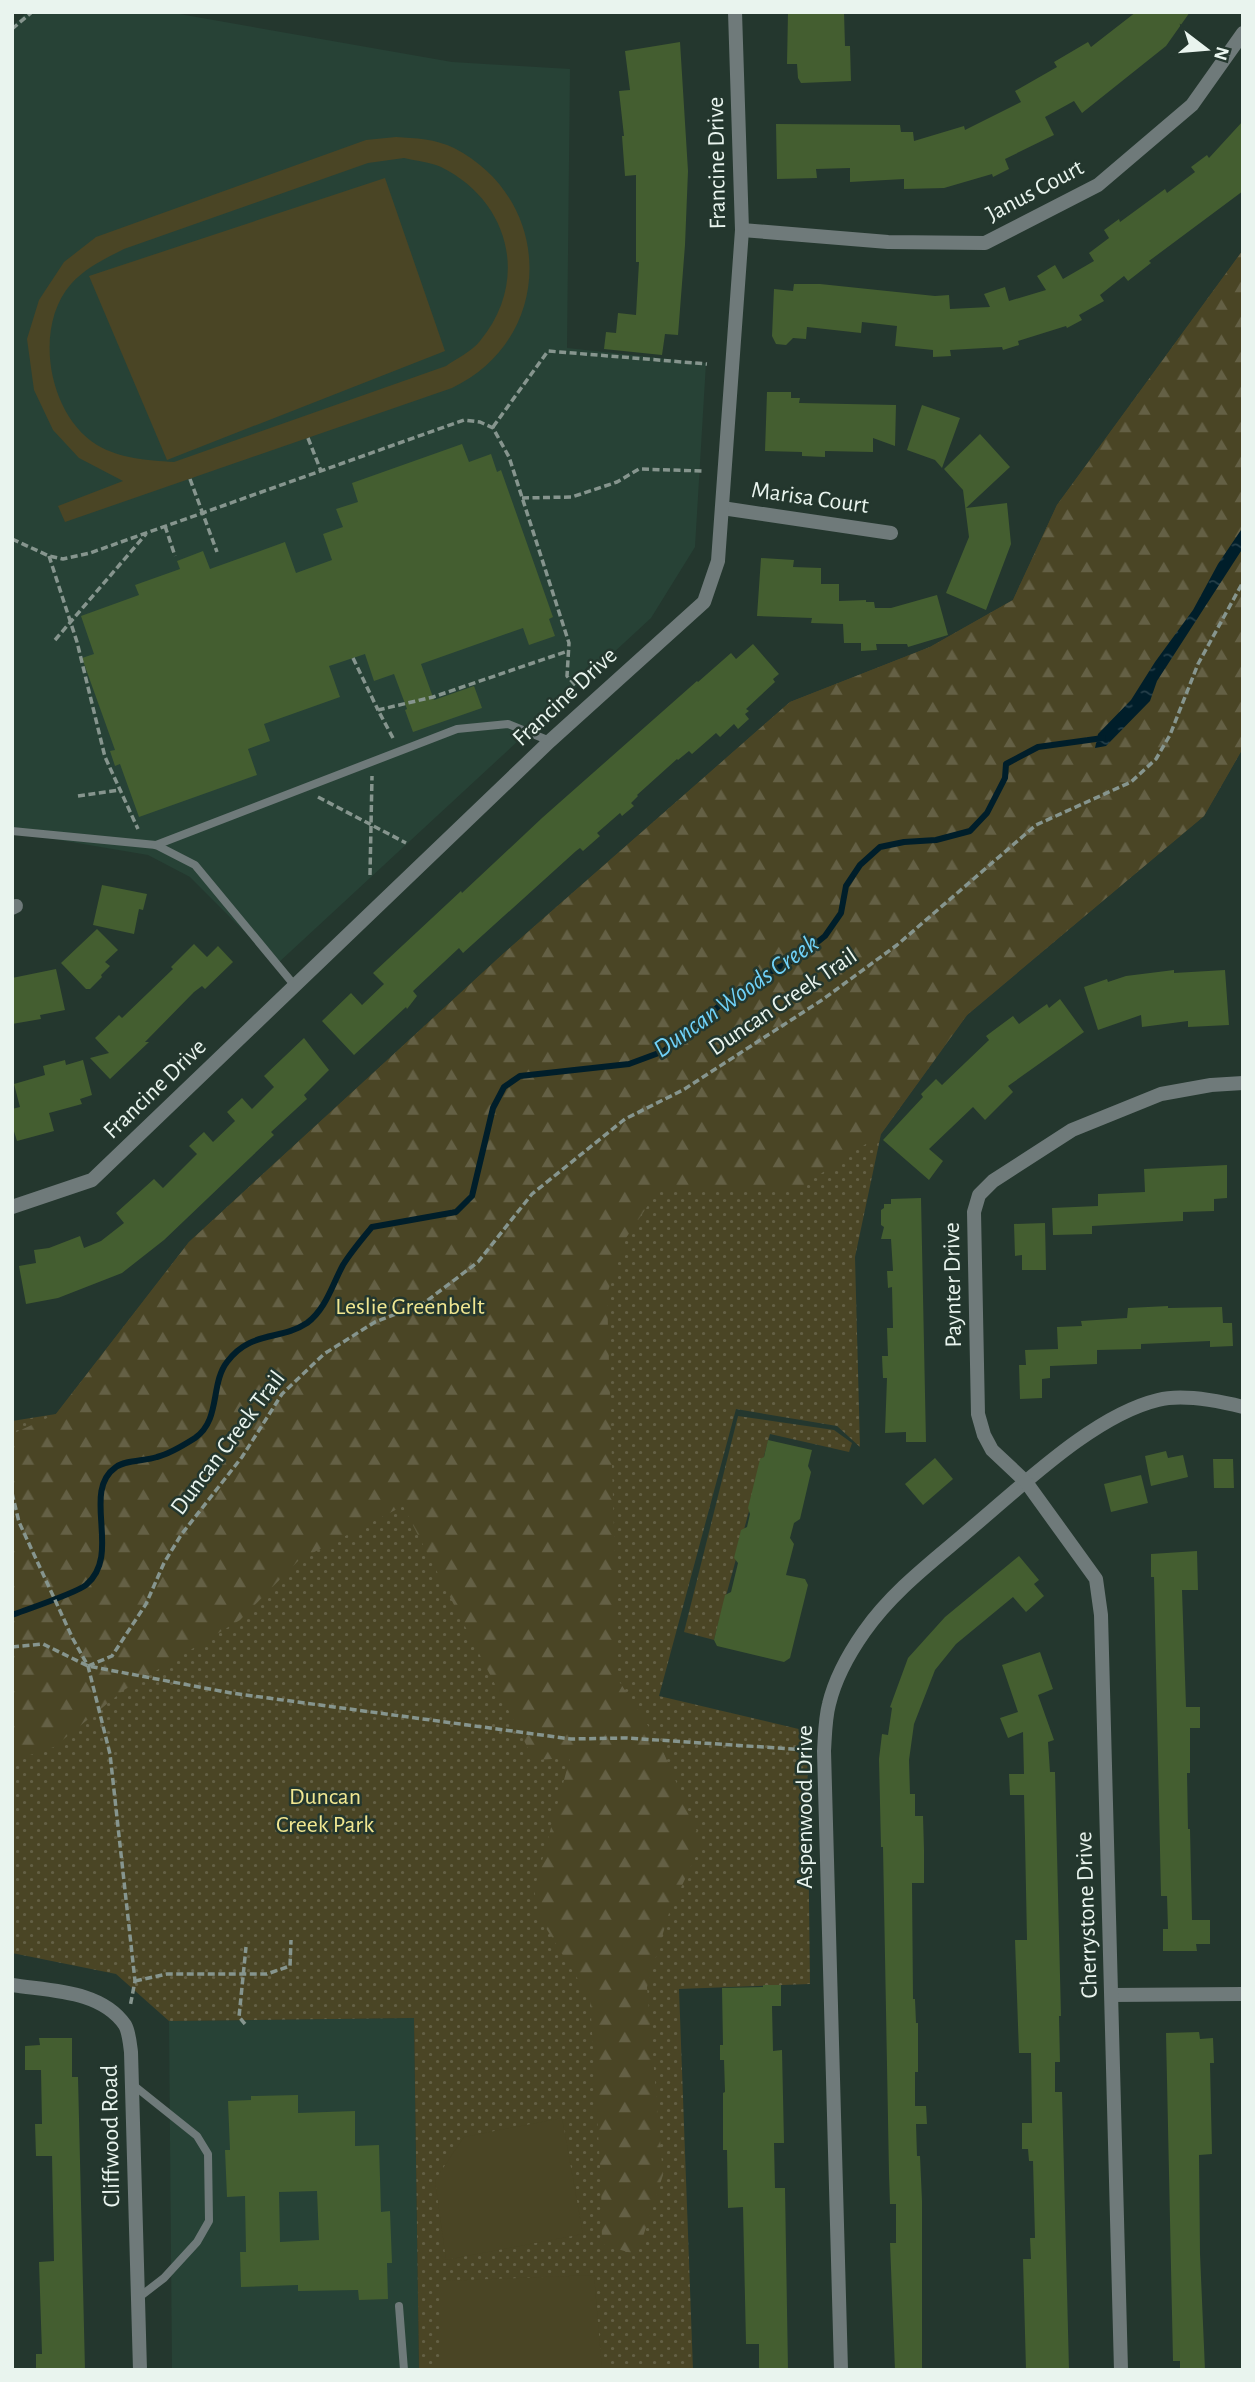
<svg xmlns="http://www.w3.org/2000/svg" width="1255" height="2382" font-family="'Alegreya Sans',sans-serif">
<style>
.built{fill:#274236}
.green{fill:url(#green-dots)}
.forest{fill:url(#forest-firs)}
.pitch{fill:#4a4525;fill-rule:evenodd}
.water{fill:url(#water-ripples)}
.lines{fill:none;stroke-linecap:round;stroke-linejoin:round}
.stream{stroke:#001e2a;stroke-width:6}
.building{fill:#445e30;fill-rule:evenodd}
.path{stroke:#86958e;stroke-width:3.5;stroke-dasharray:7 3.5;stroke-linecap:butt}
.lane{stroke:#6f7a7a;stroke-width:8}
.street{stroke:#6f7a7a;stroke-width:14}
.labels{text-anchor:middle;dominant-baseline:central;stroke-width:5;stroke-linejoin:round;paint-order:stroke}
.street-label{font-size:24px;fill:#e9f4ee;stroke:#24372e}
.park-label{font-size:24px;fill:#f1e791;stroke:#24372e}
.water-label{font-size:26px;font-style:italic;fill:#70d2f9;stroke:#24372e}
</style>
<defs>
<pattern id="green-dots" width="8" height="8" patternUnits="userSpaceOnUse" patternTransform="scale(1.75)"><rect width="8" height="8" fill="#4a4525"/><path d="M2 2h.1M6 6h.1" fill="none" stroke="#646045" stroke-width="1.8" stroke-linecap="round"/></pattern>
<pattern id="forest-firs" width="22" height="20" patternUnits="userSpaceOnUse" patternTransform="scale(1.75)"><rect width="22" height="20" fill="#4a4525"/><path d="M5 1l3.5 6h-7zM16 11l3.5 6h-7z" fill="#646045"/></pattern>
<pattern id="water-ripples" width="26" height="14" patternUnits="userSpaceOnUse" patternTransform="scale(1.75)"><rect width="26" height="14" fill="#001e2a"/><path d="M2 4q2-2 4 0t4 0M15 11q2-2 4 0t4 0" fill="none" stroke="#253f49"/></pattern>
</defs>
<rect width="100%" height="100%" fill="#24372e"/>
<g class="built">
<polygon points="27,12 168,12 452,62 570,69 567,348 706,363 695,547 651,618 277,964 190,877 148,855 12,832 12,26"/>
<polygon points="414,2018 419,2370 172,2370 169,2021"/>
</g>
<g class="green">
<polygon points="1243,250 1243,748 1204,816 967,1015 881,1134 855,1257 860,1447 837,1426 736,1409 659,1696 807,1731 810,1984 679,1989 693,2370 419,2370 414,2018 169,2021 116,1974 12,1953 12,1421 56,1414 189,1242 504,953 790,702 930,647 1013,600 1057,505"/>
<polygon points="738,1416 834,1430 852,1443 849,1452 770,1434 714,1640 684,1632"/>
</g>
<polygon class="forest" points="1243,250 1243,748 1204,816 967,1015 881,1134 799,1188 659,1189 626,1238 607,1294 617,1633 617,1678 660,1744 702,1843 669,1913 647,1987 663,2175 637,2255 602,2244 601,2182 590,1999 541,1920 534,1890 570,1758 534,1760 403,1506 299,1560 240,1620 124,1690 54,1747 12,1761 12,1434 56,1414 189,1242 504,953 790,702 930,647 1013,600 1057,505"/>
<g class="pitch">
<path d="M396 137C415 138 436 139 454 148 555 200 555 339 452 388L65 522 58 506 123 481 79 458 53 430 34 390 27 339 39 300 64 262 96 237 366 140ZM404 158C416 161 430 162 441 167 510 201 530 281 480 341 472 351 456 359 446 366L174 462C146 460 121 459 97 445 48 415 33 327 71 284 85 268 106 258 124 249L368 163Z"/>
<polygon points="385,178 445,351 167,460 89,276"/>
<polygon points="562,2118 583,2234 446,2260 435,2180 464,2137"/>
<polygon points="594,2275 602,2370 443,2370 443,2281"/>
</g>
<polygon class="water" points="1243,527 1243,548 1157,681 1150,701 1106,746 1095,748 1098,734 1131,700 1155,662 1193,610 1218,564"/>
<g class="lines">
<path class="stream" d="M12 1615C28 1609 76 1593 86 1585 123 1554 80 1492 116 1467 125 1460 145 1461 157 1457 169 1454 184 1445 195 1438 221 1420 210 1384 227 1362 251 1330 280 1341 307 1323 326 1309 332 1285 343 1265 351 1252 362 1239 372 1227L456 1212 472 1196 493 1108 504 1087 520 1076 629 1064 664 1051 724 1002 770 972 799 957 825 936 841 913 846 886 860 865 880 847 904 842 936 840 970 831 987 813 1005 778 1006 764 1038 747 1103 738"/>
</g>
<g class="building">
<polygon points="788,12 844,12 845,46 850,46 851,81 801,83 798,78 797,64 787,64"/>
<polygon points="1136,12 1190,12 1166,46 1082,113 1074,101 1045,117 1054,135 1005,159 1009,169 993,177 992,174 944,188 904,189 904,179 850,182 850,168 816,169 817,178 777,179 776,124 900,125 901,132 913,132 914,141 964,126 965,130 1021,102 1015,91 1057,67 1054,62 1088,42 1091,47"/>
<polygon points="680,42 688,171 685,245 678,335 665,334 662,355 604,349 606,332 616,333 618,313 636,315 639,262 636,262 636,175 625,176 622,136 624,136 619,91 630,90 625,51"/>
<polygon points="1243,121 1243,191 1149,261 1151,263 1128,281 1124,276 1100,295 1104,301 1079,315 1082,320 1067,328 1066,326 1018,341 1019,345 1003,350 1002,347 950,350 951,356 933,357 933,350 895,346 897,326 862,322 861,333 807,327 806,339 793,338 786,345 776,344 772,336 774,289 793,291 794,284 820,284 935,296 949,295 950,309 990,307 984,294 1005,287 1009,301 1046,290 1037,276 1055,265 1063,279 1094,261 1089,253 1109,238 1104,230 1119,219 1120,222 1165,189 1167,193 1195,172 1191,167 1207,155 1209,158"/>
<polygon points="767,392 791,392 791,398 800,398 799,403 896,405 895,446 873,438 873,452 825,451 825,457 802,456 802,452 765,451"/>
<polygon points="922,405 960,418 942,468 935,460 907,450"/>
<polygon points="980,434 1010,467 966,508 1007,503 1011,544 986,610 946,593 969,537 963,490 944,469"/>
<polygon points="462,444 469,462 491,454 497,472 501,470 553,617 549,619 555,636 529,645 523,628 421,664 434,700 474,686 482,708 413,732 405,710 407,709 394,674 374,681 365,654 329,666 340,697 264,724 270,741 248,749 257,775 139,817 120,764 115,766 110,751 115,750 82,658 94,654 81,616 139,595 135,585 180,569 177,561 203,551 210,569 285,542 296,573 332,560 323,534 343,527 336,509 358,502 352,483"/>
<polygon points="761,558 794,560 793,567 821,568 821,584 839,584 839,601 866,600 866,602 874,602 875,608 891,608 937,595 948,635 908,647 907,644 876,644 877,650 861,651 861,643 844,643 843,624 811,623 812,618 757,616"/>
<polygon points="753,644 779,674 773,679 775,682 746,709 749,711 745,714 749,719 738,729 734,724 720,737 716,733 692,754 689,751 678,760 677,759 637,795 638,796 631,803 634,806 622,816 620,813 597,833 600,836 583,851 580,848 576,851 463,953 459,948 413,991 417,996 407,1009 406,1007 354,1055 322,1021 351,993 362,1005 384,984 373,973 461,891 462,893 542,818 697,681 698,682 731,653 736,659"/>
<polygon points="102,885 147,894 143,910 139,909 134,934 93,925"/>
<polygon points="97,929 118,950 105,962 110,966 101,975 102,977 90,989 86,989 61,963"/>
<polygon points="194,944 207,957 218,946 233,962 205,989 202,986 194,992 145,1042 149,1042 110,1079 90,1058 109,1053 95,1038 119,1015 122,1018 173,969 171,967"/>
<polygon points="56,969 65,1010 40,1015 41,1019 12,1024 12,978"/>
<polygon points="1174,970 1174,973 1225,970 1229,1025 1188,1027 1188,1021 1142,1027 1141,1015 1098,1030 1084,987 1107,979 1108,982 1126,976"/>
<polygon points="1060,999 1084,1032 1008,1086 1013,1092 985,1120 973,1107 929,1149 943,1161 929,1180 883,1140 923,1097 921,1094 936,1079 942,1085 989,1040 986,1036 1013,1016 1019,1024 1047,1004 1049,1008"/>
<polygon points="304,1038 329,1070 304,1095 307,1099 271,1132 274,1135 164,1240 122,1273 58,1298 26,1304 19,1266 36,1263 34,1250 49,1248 80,1236 84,1248 101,1241 124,1223 116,1213 154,1179 163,1188 197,1154 189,1146 204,1132 213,1142 235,1121 227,1112 242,1098 252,1109 274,1087 264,1076"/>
<polygon points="65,1060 66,1065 83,1060 92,1095 80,1099 82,1104 49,1113 54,1131 17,1141 12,1125 12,1109 20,1107 14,1084 45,1075 43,1066"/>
<polygon points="1227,1165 1227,1198 1214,1199 1214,1211 1183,1212 1183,1221 1092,1226 1092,1234 1053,1235 1052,1208 1098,1206 1098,1194 1145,1192 1144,1169"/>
<polygon points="921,1198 926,1442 906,1442 906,1432 885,1433 887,1378 883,1378 882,1356 888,1356 887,1328 893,1328 892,1287 888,1288 887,1271 893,1271 891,1239 881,1239 884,1227 881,1225 881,1210 884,1208 884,1204 891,1204 891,1199"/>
<polygon points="1045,1223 1046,1270 1022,1270 1022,1255 1015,1256 1014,1224"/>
<polygon points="1168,1306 1168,1308 1222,1307 1223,1323 1232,1323 1233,1346 1210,1347 1210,1341 1141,1344 1141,1349 1097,1350 1097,1364 1050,1366 1050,1378 1042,1379 1042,1398 1020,1399 1019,1365 1026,1365 1025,1350 1058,1349 1057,1327 1082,1326 1081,1321 1127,1318 1128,1308"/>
<polygon points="768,1440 812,1450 808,1466 811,1472 800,1519 794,1523 790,1538 794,1544 786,1575 805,1579 808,1585 790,1658 784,1662 717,1646 714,1640 725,1595 731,1592 738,1563 734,1558 741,1530 747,1527 750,1514 748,1508 760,1459 764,1457"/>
<polygon points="1166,1451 1168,1458 1183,1455 1188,1477 1151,1486 1145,1456"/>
<polygon points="935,1458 953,1479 923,1505 905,1484"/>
<polygon points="1213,1459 1233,1459 1234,1488 1214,1488"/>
<polygon points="1141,1475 1148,1503 1111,1512 1104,1484"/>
<polygon points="1197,1551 1198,1590 1182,1590 1186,1707 1200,1707 1200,1728 1190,1728 1190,1773 1187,1773 1188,1829 1190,1829 1192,1920 1210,1920 1210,1944 1196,1944 1197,1951 1163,1951 1163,1929 1168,1929 1167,1896 1161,1896 1154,1577 1151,1577 1151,1554"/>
<polygon points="1019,1556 1039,1580 1034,1584 1044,1596 1026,1612 1013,1597 956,1644 935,1670 914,1724 909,1760 910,1794 915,1794 915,1816 923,1816 924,1850 924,1883 912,1883 913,1999 915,1999 916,2023 918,2023 918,2072 915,2072 915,2106 926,2106 927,2124 916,2124 917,2156 920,2156 922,2201 922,2370 895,2370 890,2243 896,2243 896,2204 890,2204 889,2174 883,1847 881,1847 879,1759 882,1734 888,1735 892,1708 890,1707 908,1658 945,1617"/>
<polygon points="1040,1652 1053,1689 1038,1695 1054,1740 1048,1742 1050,1772 1055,1772 1061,2016 1059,2016 1060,2062 1055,2062 1055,2092 1062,2092 1069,2370 1026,2370 1023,2259 1031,2259 1030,2238 1035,2238 1033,2161 1029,2161 1028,2149 1022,2149 1022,2123 1032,2123 1031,2053 1019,2053 1015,1940 1027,1940 1025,1839 1024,1795 1010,1795 1009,1774 1024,1774 1023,1732 1008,1738 1000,1718 1018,1712 1002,1665"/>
<polygon points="763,1985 781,1985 781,2006 772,2006 773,2051 782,2050 784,2143 774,2143 775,2188 785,2188 788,2370 759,2370 759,2344 746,2344 743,2207 728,2208 727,2150 723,2150 723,2093 725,2092 724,2060 720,2060 720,2045 723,2045 722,1988 763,1987"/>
<polygon points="1199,2032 1200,2039 1213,2038 1214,2063 1210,2063 1212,2154 1199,2155 1200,2254 1205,2370 1180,2370 1180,2361 1173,2361 1166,2033"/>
<polygon points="39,2038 72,2038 72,2077 78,2077 85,2370 36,2370 36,2354 42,2354 39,2262 54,2261 52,2156 36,2156 35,2124 42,2124 41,2070 25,2070 25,2046 40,2045"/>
<path d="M298 2095V2113L355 2111V2146L379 2145 381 2212 390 2211 392 2263H387L388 2299 359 2300 358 2290 298 2291V2285L241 2287 240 2252H246L245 2196 227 2197 225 2150H230L228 2101 251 2100V2096ZM317 2191 319 2240 280 2242 279 2192Z"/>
</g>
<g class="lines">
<g class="path">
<polyline points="12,29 32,12"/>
<polyline points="493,427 548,351 707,364"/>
<polyline points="308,438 321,471"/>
<polyline points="190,479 217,552"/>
<polyline points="522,498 572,497 617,482 639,469 703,471"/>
<polyline points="165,526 175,556"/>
<polyline points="12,539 49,556 63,559 90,553 464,420 480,422 493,428 509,457 569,643 567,676 577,687"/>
<polyline points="49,556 77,642 105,757 138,829"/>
<polyline points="55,640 146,534"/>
<polyline points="353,658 378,710"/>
<polyline points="393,738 378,710 433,697 568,651"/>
<polyline points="78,796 120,790"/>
<polyline points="318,797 406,843"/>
<polyline points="370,875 372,776"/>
<polyline points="12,1493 19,1522 73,1639 88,1666 110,1754 135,1981 130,2007"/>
<polyline points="12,1647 43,1644 88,1666 231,1693 571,1739 627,1738 808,1750"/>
<polyline points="88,1666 112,1656 146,1604 164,1563 181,1535 242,1457 282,1394 324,1354 375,1322 424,1303 478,1262 532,1194 625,1119 683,1090 822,1000 897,945 1036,825 1131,782 1156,759 1170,735 1198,664 1243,582"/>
<polyline points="135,1981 167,1974 267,1974 290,1966 291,1940"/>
<polyline points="245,2024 239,2017 246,1947"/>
</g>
<g class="lane">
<polyline points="12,831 156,845 195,865 295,986"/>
<polyline points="156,845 457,729 508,724 550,741"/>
<polyline points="132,2084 197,2136 208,2154 209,2221 197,2242 164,2278 138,2298"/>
<polyline points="399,2306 404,2370"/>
</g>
<g class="street">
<polyline points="742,230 888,242 985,243 1098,185 1192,105 1243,33"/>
<polyline points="722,508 891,533"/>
<polyline points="12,908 16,906"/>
<polyline points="12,1207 92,1180 550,741 704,602 718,561 742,230 735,12"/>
<path d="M12 1985C50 1991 101 1990 125 2025 129 2032 130 2044 131 2052L140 2370"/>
<polyline points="1112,1995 1243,1994"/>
<path d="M841 2370 824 1751C825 1736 825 1719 829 1704 835 1679 850 1652 864 1632 894 1589 936 1559 975 1525 1025 1483 1095 1415 1158 1400 1182 1394 1219 1401 1243 1407"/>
<polyline points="1121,2370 1101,1615 1096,1579 1026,1482 992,1450 984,1435 978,1414 974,1212 979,1195 993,1181 1072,1130 1161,1094 1211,1085 1243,1083"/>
</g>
</g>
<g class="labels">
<g class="street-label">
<text transform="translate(717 163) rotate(-91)">Francine Drive</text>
<text transform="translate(1035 191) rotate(-28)">Janus Court</text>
<text transform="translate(810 498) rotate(8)">Marisa Court</text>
<text transform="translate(565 697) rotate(-43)">Francine Drive</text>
<text transform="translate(783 1002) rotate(-34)">Duncan Creek Trail</text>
<text transform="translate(155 1089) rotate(-44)">Francine Drive</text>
<text transform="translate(953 1285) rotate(-91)">Paynter Drive</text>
<text transform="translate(228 1443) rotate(-53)">Duncan Creek Trail</text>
<text transform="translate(805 1807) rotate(-90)">Aspenwood Drive</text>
<text transform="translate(1087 1915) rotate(-92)">Cherrystone Drive</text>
<text transform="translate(111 2136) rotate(-91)">Cliffwood Road</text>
</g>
<g class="park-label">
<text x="410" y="1307">Leslie Greenbelt</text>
<text x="325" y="1797">Duncan<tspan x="325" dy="28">Creek Park</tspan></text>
</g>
<g class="water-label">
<text transform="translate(736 996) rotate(-35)">Duncan Woods Creek</text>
</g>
</g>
<rect width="1255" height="2382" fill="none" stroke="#e9f4ee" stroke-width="28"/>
<g transform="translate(1206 49) rotate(106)" stroke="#24372e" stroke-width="5" paint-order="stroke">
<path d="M0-5L12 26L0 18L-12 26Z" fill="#e9f4ee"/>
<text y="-10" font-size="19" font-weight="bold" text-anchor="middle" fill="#e9f4ee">N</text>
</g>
</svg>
